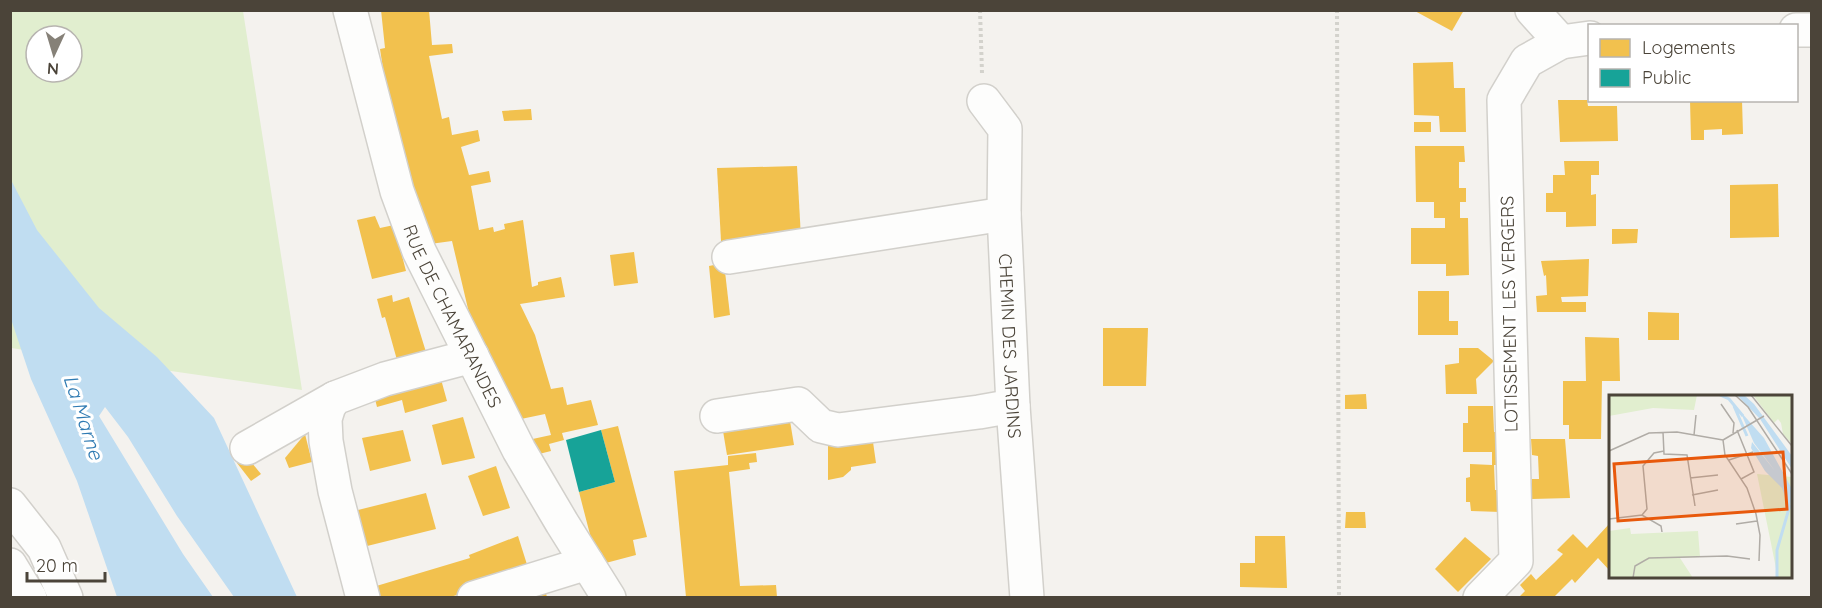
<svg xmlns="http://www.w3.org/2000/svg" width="1822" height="608" font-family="Quicksand,sans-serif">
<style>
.green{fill:#e1eecf;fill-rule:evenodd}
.water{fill:#c0ddf1}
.homes{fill:#f2c14e}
.public{fill:#17a398}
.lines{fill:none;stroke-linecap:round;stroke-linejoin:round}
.minor-casing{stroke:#d2d0cb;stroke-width:36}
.path{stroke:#d3d2cc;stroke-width:4;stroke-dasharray:3 3;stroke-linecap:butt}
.minor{stroke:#fdfdfc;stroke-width:33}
.labels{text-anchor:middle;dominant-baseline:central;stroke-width:6;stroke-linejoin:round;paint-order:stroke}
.street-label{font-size:18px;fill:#4b4439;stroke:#fff}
.water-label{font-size:20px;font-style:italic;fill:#2e7ab2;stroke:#fff}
.inset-river{fill:none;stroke:#c0ddf1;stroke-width:3}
.inset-road{fill:none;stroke:#b0aca6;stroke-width:1.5}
.view{fill:#e8590c;fill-opacity:0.15;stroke:#e8590c;stroke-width:3}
.inset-edge{fill:none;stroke:#4b4439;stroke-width:3}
</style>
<rect width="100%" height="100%" fill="#f4f2ee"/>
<path class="green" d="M11 11H243L302 390 11 348ZM36 36H72V72H36Z"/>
<polygon class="water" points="10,178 37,230 99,308 157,357 214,418 297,597 234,597 177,516 128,437 105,407 99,416 183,554 213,597 117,597 77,481 31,379 11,319"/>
<g class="homes">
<polygon points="381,10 429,10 432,45 452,44 453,53 429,56 442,119 449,117 452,135 478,130 480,141 461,147 469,175 489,171 491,182 471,186 479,230 493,227 494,232 505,229 504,224 523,220 532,287 538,285 538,282 561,277 565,297 520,304 535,335 551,389 563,387 567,405 591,400 598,425 562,433 564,440 549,444 551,451 535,455 528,440 551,435 545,414 521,419 469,313 452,241 430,244 414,195 387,95 380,49 385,48"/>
<polygon points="1413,10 1464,10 1452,31"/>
<polygon points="1453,62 1454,88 1465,88 1466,132 1440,132 1439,116 1414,115 1413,63"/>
<polygon points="1558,100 1587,100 1588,106 1617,106 1618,141 1560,142"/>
<polygon points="1690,100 1742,100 1743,134 1722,135 1722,129 1704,130 1704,140 1691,140"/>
<polygon points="531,109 532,120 504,121 502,111"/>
<rect x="1414" y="122" width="17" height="10"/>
<polygon points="1415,146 1464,146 1465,162 1459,162 1459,188 1466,188 1466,202 1460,202 1460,218 1468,218 1469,275 1446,276 1446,264 1411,264 1411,228 1445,228 1445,218 1434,218 1434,202 1416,202"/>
<polygon points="1564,161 1599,161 1599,175 1591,175 1591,195 1596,194 1596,226 1566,227 1566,212 1546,212 1546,193 1553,193 1553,175 1565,175"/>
<polygon points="797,166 801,238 721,241 717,168"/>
<polygon points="1778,184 1779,237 1730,238 1730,185"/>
<polygon points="375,216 380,228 394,225 406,271 372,279 357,220"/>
<polygon points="1612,229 1638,229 1637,243 1612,244"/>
<polygon points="634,252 638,283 614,286 610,255"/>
<polygon points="1589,259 1588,296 1561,297 1562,302 1586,302 1586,312 1537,312 1536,296 1547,295 1546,275 1544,276 1541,261"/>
<polygon points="724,263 730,315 714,318 709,266"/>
<polygon points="1418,291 1449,291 1449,321 1458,321 1458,335 1418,335"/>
<polygon points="392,295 393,302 409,297 426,352 397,360 385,317 382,318 377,299"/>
<polygon points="1648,312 1679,313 1679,340 1648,340"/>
<polygon points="1103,328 1148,328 1146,386 1103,386"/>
<polygon points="1585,337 1619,338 1620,381 1602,381 1601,439 1569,439 1569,425 1563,425 1563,381 1586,381"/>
<polygon points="1459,348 1478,348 1494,361 1476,379 1477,394 1446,394 1445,365 1459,363"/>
<polygon points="439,372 447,401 405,413 402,400 377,407 373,391"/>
<polygon points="1366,394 1367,409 1345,409 1345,395"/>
<polygon points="1468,406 1493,406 1494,432 1500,432 1500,465 1494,465 1495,490 1500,490 1501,512 1471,511 1470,502 1466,502 1466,478 1470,477 1470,464 1492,465 1492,452 1463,452 1463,423 1468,423"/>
<polygon points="789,415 794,445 727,455 722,425"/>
<polygon points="463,417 475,458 442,465 432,425"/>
<polygon points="618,426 647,537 633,540 636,555 602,564 598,549 594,550 579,492 615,482 601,430"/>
<polygon points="403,430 411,461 370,471 362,438"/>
<polygon points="305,434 312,462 289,468 285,458"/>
<polygon points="872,435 876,463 851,467 851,470 843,477 828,480 828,442"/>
<polygon points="1531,439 1565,439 1570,498 1532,499 1532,479 1539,479 1538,456 1532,455"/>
<polygon points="756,453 757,462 749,463 750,469 729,472 740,586 776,585 777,597 686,597 674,471 728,465 728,456"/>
<polygon points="247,457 261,474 251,481 237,463"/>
<polygon points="496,466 510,508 483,516 468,476"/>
<polygon points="426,493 436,529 359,548 350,512"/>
<polygon points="1346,512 1365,512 1366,528 1345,528"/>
<polygon points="1610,523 1610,571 1598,558 1575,583 1572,579 1554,597 1519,597 1525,591 1520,585 1531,574 1536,580 1554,563 1563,554 1557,550 1573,534 1587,548"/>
<polygon points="518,536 530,574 450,597 377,597 373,587 470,558 469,555"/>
<polygon points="1255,536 1285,536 1287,588 1240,587 1240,563 1255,563"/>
<polygon points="1465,537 1491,559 1458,592 1435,569"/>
<polygon points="543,584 547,597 531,597"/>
</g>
<polygon class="public" points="601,430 615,482 579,492 566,440"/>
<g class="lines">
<defs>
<g id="minor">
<path id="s1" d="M350 10 397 191 419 251 519 450 562 523 609 598"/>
<polyline points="1532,10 1561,42 1590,38"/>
<polyline points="1796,30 1812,30"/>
<path id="s2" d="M984 101 1005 129 1004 214 1013 406 1027 598"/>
<polyline points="729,257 1004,214"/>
<polyline points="717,416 798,404 821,426 838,430 979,412 1013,406"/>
<polyline points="247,448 335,398"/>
<polyline points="10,505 44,548 66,598"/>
<polyline points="10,565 30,598"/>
<polyline points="363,598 335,491 326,441 325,419 329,406 335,398 385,379 472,356"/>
<polyline points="474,598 587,563"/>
<polyline points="1480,598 1516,561 1504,100 1527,61 1561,42"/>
</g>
</defs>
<use href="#minor" class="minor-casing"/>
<g class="path">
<polyline points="980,10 982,73"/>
<polyline points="1337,10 1339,598"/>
</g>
<use href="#minor" class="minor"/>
</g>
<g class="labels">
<g class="street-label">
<text transform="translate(1509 314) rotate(-91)">LOTISSEMENT LES VERGERS</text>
<text stroke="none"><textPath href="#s1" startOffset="324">RUE DE CHAMARANDES</textPath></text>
<text stroke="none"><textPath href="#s2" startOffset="252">CHEMIN DES JARDINS</textPath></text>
</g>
<g class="water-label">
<text transform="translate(84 417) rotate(72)">La Marne</text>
</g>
</g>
<g transform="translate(1609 395)">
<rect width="183" height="183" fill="#f4f2ee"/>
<path d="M0 0H88L85 15 44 13 0 21ZM144 0H183V49L174 39 172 28 169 24 165 28ZM148 79 183 82V183H169ZM21 133 22 139 89 136 91 162 71 163 84 183H0V136Z" fill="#e1eecf"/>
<path d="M128 0H135L145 9 183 61V74L151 24ZM131 16 155 43 183 94 181 115 173 93 156 76 142 53 143 47 166 76 145 48Z" fill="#c0ddf1"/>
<path class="inset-river" d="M111 0 120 4 134 21M125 11 138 41M168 183V155L181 110"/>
<path class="inset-road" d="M126 0 139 12 183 79M142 0 183 51M112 9 125 28 124 38M128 35 145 77 132 84M54 37 55 59 78 60 86 111M85 40 87 20M114 45 116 60 138 93 147 119 151 140 150 166M114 45 155 21M0 56 40 38 68 37 114 45M120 65 144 57M81 83 109 80M83 100 109 95M33 120 38 114 34 71 45 58 55 56M0 124 33 120 52 131 53 137M127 129 148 126M24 183 26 171 40 163 118 161 141 164"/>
<path class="view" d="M174 57 178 114 9 126 5 69Z"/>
<rect width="183" height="183" class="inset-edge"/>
</g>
<rect width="1822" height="608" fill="none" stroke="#4b4439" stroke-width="24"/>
<rect x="1588" y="24" width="210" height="78" fill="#ffffff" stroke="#b7b4b0" stroke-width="1.5"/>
<rect x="1600" y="39" width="30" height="18" fill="#f2c14e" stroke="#b7b4b0" stroke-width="1.5"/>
<text x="1642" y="54" font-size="18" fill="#4b4439">Logements</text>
<rect x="1600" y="69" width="30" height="18" fill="#17a398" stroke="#b7b4b0" stroke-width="1.5"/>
<text x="1642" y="84" font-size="18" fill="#4b4439">Public</text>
<g transform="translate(54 54) rotate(184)"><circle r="28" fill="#ffffff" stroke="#b7b4b0" stroke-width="1.5"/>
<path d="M0-4.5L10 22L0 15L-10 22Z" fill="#868178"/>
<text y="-9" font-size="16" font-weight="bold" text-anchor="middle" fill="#4b4439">N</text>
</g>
<path d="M27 572v9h78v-9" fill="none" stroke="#4b4439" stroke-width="3"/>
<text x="36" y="572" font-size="18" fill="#4b4439" stroke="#ffffff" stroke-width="4.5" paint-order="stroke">20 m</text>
</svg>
